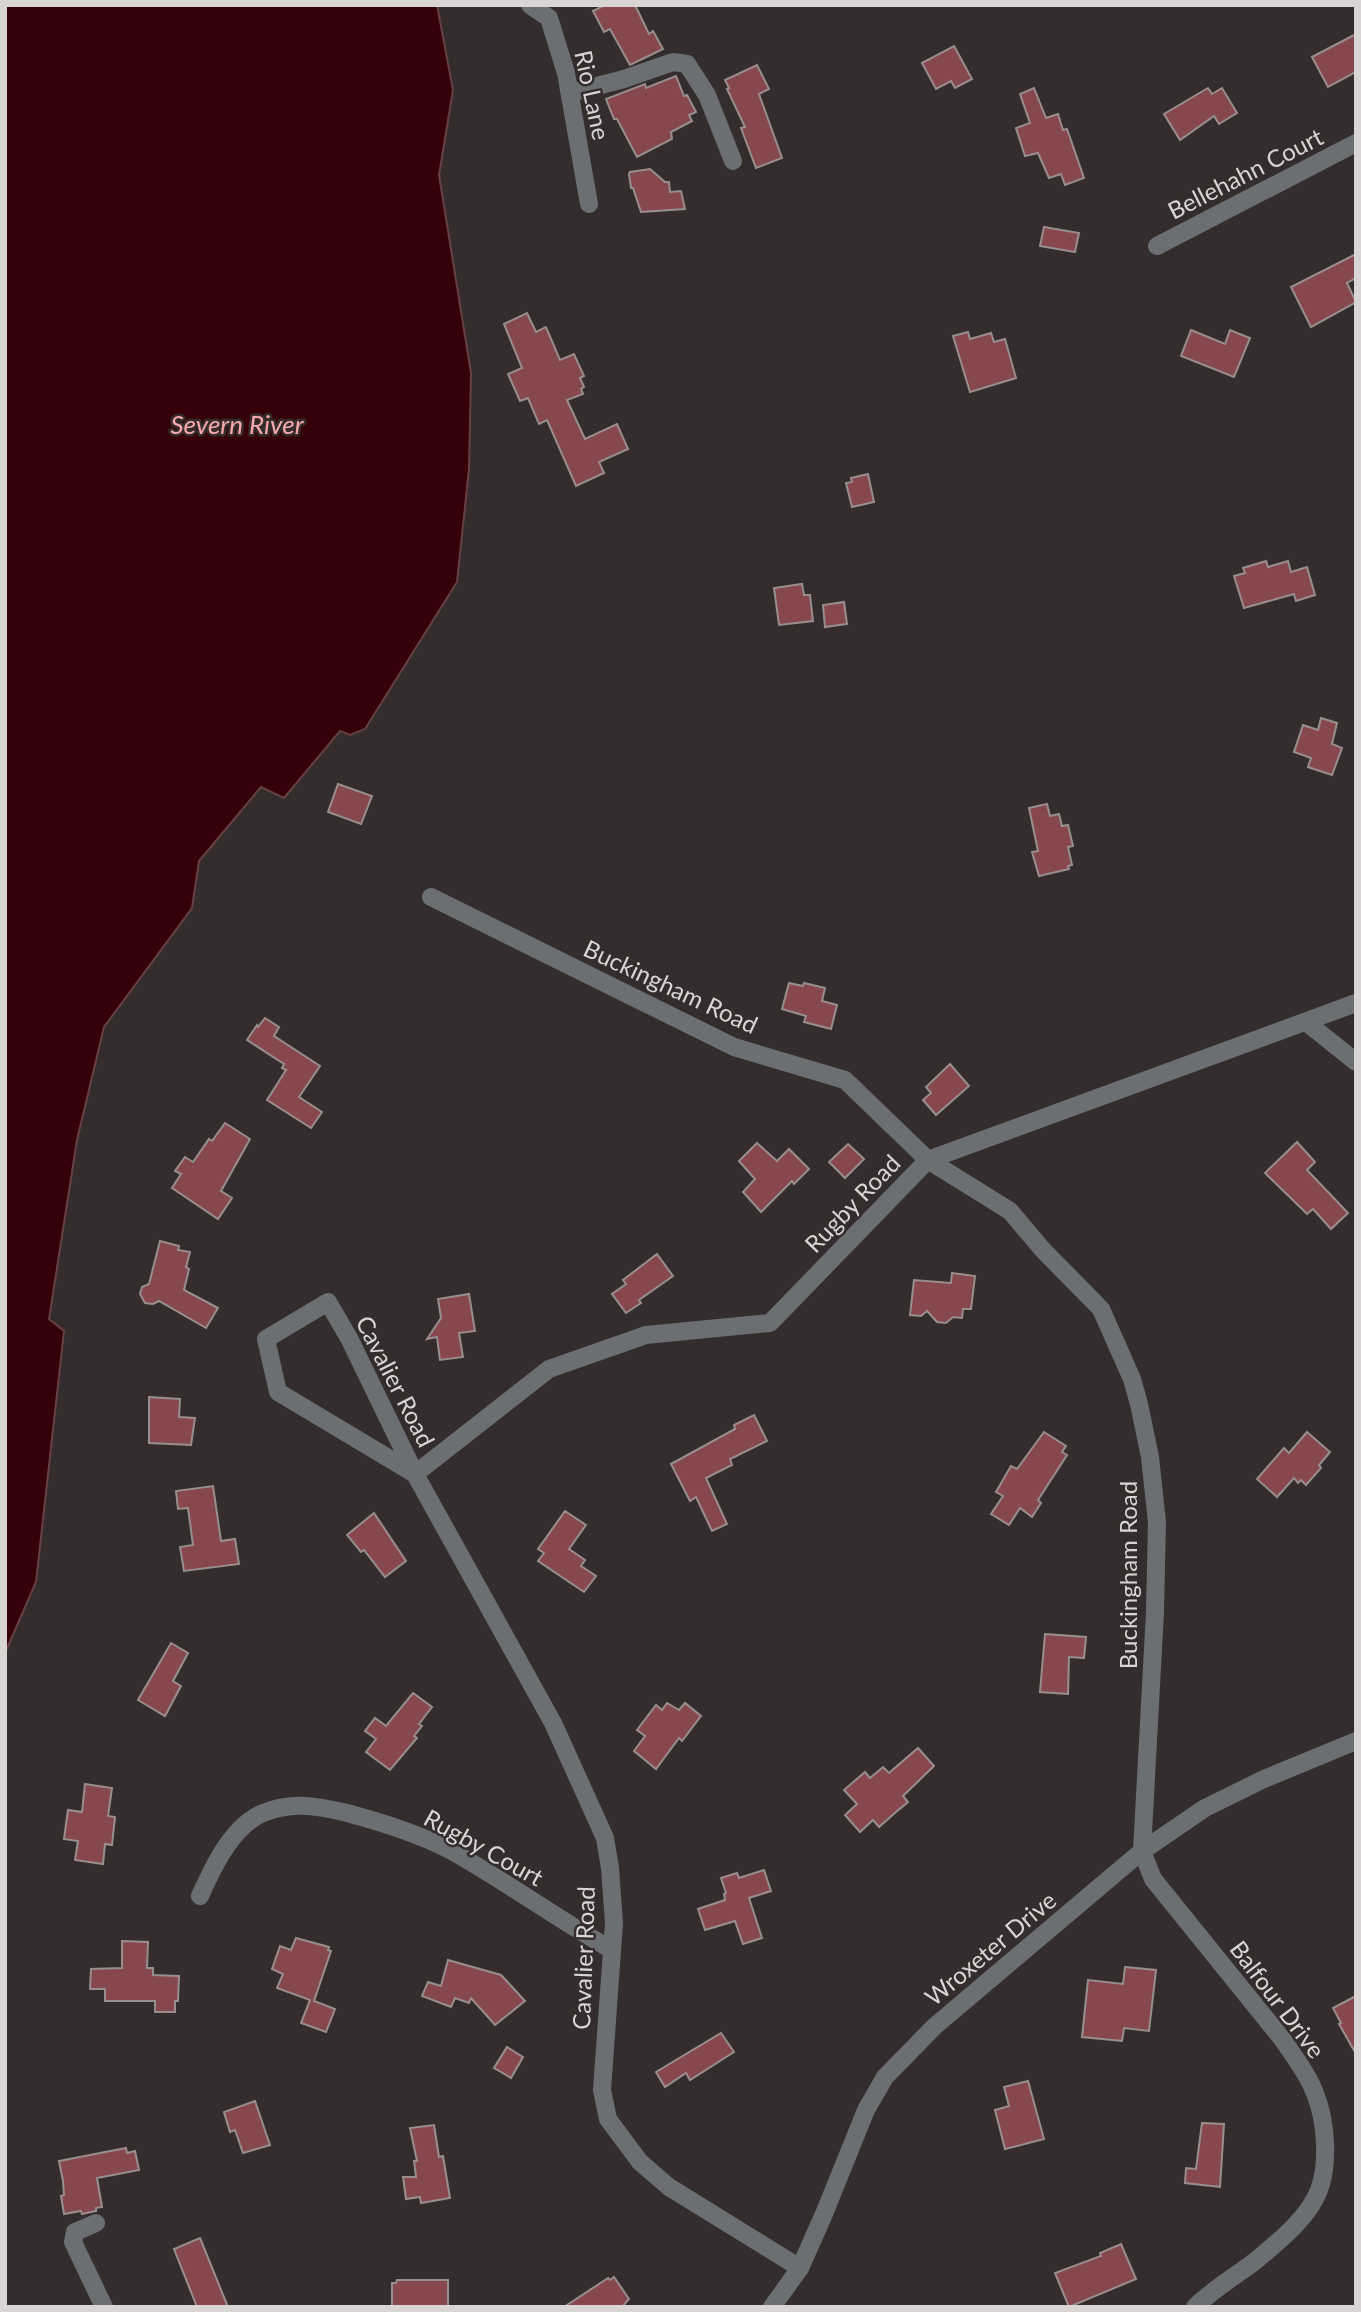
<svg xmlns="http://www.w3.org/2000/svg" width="1361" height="2312" font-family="Lato,sans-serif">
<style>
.water{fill:#360009;stroke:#674046;stroke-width:2}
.building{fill:#87484d;stroke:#998e8f;stroke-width:2}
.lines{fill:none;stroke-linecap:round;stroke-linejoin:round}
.minor{stroke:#6b6f71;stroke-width:18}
.labels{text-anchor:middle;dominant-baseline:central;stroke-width:5;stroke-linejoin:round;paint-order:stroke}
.street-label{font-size:24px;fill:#dad5d5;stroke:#352d2d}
.water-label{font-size:26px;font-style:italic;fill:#f6a8ac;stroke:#352d2d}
</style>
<rect width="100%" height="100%" fill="#352d2d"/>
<polygon class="water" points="5,5 437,5 453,90 439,175 471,373 469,469 457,582 365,729 350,735 340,731 284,798 261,787 199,861 192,908 104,1027 77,1140 49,1319 64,1331 36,1582 5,1653"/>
<g class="building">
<polygon points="605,5 635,5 649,34 653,31 663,49 630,65 610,29 604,32 593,11"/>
<polygon points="1356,34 1356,72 1328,87 1312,57"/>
<polygon points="954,46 972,79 955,88 951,81 936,89 922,63"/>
<polygon points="757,65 769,89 759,94 782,158 756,168 741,128 745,127 727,89 729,88 725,80"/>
<polygon points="676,76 684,96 687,95 696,112 689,115 692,121 671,132 672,139 637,157 617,119 614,119 606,99 645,84 646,88"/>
<polygon points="1034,88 1046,118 1058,114 1063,130 1067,129 1084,178 1065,185 1061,174 1049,178 1038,153 1025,156 1016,128 1030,123 1020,94"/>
<polygon points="1208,88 1212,94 1222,88 1237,113 1219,124 1214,116 1180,140 1164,114"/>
<polygon points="650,169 665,182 669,182 670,192 681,191 685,209 641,212 633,188 631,188 629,174 630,172"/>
<polygon points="1044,227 1079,233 1075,252 1040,246"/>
<polygon points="1356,254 1356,278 1347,283 1356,302 1311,327 1291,287"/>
<polygon points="527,313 536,332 546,327 560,360 574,354 584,376 580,378 584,387 581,389 583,394 567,400 585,439 617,424 628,449 599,462 604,473 576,486 547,420 539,424 528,398 520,401 508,374 522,368 504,324"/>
<polygon points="1191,330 1225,344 1230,330 1250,338 1234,377 1181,356"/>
<polygon points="968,332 970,339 991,333 994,342 1005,339 1016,378 970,392 953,336"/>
<polygon points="868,474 874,502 852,507 846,483 852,482 851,478"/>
<polygon points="1266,561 1268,567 1288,561 1291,572 1307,567 1315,595 1296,601 1294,594 1244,608 1234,576 1245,573 1243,568"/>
<polygon points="802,584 804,595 810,595 813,621 779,625 774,588"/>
<polygon points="844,602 847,624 825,627 823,605"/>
<polygon points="1321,718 1337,723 1332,744 1342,748 1332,775 1308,767 1311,758 1294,752 1303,725 1318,730"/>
<polygon points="338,784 372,796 361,824 328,812"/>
<polygon points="1047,804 1050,816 1059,814 1062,826 1068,825 1073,846 1068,847 1072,865 1068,866 1069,869 1039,876 1032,852 1038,851 1029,808"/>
<polygon points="789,983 803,986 804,983 825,988 822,1001 837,1005 831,1029 804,1022 806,1016 782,1009"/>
<polygon points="265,1018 279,1027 274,1036 320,1066 299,1097 322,1112 311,1128 267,1100 286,1070 282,1068 284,1064 247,1040 257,1025 258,1027"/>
<polygon points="950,1064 969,1086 936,1115 923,1100 931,1093 926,1087"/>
<polygon points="225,1123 250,1139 221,1191 232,1198 218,1219 172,1188 181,1174 175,1171 185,1157 193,1162 209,1139 212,1141"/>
<polygon points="1297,1142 1315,1162 1307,1170 1348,1213 1331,1229 1313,1209 1307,1214 1265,1173"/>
<polygon points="757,1143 777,1161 789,1149 809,1169 794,1184 792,1181 761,1212 743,1192 755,1179 739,1161"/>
<polygon points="848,1144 864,1159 845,1178 829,1162"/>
<polygon points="160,1241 179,1246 178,1250 190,1252 186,1267 189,1269 184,1290 218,1308 206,1328 159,1301 153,1304 145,1303 140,1294 142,1287 149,1284"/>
<polygon points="657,1254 673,1276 639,1300 641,1303 626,1313 612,1294 626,1284 623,1280"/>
<polygon points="952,1273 975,1276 971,1309 963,1309 962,1318 953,1317 946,1323 937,1322 927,1311 921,1316 910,1315 914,1280 951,1283"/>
<polygon points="469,1294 475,1331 459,1333 463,1357 440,1360 437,1337 427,1339 441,1318 438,1299"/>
<polygon points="149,1397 180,1399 179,1417 195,1418 191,1445 149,1443"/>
<polygon points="754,1415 767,1441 730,1459 732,1465 706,1478 727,1524 712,1531 696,1497 690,1501 671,1464 735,1429 734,1425"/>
<polygon points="1044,1432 1066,1446 1062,1452 1067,1455 1038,1500 1041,1503 1032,1517 1020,1508 1009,1525 991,1514 1003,1496 996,1492 1011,1466 1017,1469"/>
<polygon points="1307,1432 1330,1452 1319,1465 1321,1468 1306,1485 1301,1480 1298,1483 1294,1478 1277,1497 1257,1479 1284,1448 1289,1453"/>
<polygon points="213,1486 221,1541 235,1539 239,1564 184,1571 180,1547 193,1545 188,1508 178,1509 176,1491"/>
<polygon points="565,1511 586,1525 569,1549 585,1560 581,1566 596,1576 584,1592 538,1561 544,1553 538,1549"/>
<polygon points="374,1513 406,1561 385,1577 364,1550 361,1552 347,1535"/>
<polygon points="1045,1634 1086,1637 1084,1658 1069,1657 1068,1694 1040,1692"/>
<polygon points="171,1643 188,1653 173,1681 181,1686 165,1716 138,1700"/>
<polygon points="413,1693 432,1707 419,1724 422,1726 414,1736 417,1738 390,1770 366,1752 376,1739 365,1731 375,1718 386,1726"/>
<polygon points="667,1703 679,1710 685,1703 701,1716 682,1741 679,1738 656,1769 634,1751 645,1736 637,1730 656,1705 662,1710"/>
<polygon points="918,1748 934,1766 903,1796 908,1802 896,1812 879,1827 873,1820 860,1832 845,1815 857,1804 844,1790 865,1772 870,1778 883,1767 889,1773"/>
<polygon points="85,1784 112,1788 108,1816 115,1817 112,1845 105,1844 103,1864 75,1860 78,1841 64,1839 68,1810 82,1812"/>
<polygon points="764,1870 771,1891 749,1898 762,1938 743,1944 735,1921 705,1930 698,1909 725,1900 724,1894 726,1893 721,1878 737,1873 739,1878"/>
<polygon points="296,1938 329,1947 328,1950 331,1951 314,2001 335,2009 326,2032 301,2023 310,2000 277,1988 283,1974 272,1969 280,1946 291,1950"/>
<polygon points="122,1941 148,1942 147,1968 153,1968 153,1975 179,1976 178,2001 175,2001 175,2012 155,2012 155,2001 105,2001 105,1989 90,1989 91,1969 122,1968"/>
<polygon points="448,1960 501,1975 525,2001 495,2025 471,1998 469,2003 455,1998 451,2007 422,1996 428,1982 441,1986"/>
<polygon points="1125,1967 1156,1970 1149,2031 1124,2028 1122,2041 1082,2037 1088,1980 1123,1984"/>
<polygon points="1356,1996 1356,2054 1339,2024 1341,2023 1333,2008"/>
<polygon points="721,2033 734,2052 690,2080 686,2073 665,2087 656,2072"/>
<polygon points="507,2047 523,2057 511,2078 494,2068"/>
<polygon points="1028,2081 1044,2139 1005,2149 995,2110 1009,2106 1004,2087"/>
<polygon points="255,2101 270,2145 243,2153 235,2130 230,2132 224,2112"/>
<polygon points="1202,2123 1224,2124 1220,2187 1185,2183 1186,2168 1196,2169"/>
<polygon points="434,2125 439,2157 443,2156 450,2198 421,2203 420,2197 406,2199 403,2177 416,2177 414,2161 417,2161 410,2128"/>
<polygon points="126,2148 127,2153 135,2151 139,2170 97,2178 102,2207 96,2208 96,2211 82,2214 81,2211 64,2214 61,2196 64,2195 63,2181 59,2161"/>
<polygon points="200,2238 228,2307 197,2307 174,2249"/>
<polygon points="1121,2244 1136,2279 1069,2307 1055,2273 1101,2256 1100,2253"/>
<polygon points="614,2277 629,2299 622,2307 564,2307 608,2278 610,2280"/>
<polygon points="397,2280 448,2280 448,2307 392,2307 392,2283 396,2283"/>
</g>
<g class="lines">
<g class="minor">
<polyline points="530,5 549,18 566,73 589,204"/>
<polyline points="570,93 624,79 673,62 687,64 707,95 733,161"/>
<polyline points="1157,246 1356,143"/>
<path d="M431 897 734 1047 845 1080 928 1160 1010 1211 1043 1250 1101 1309 1132 1379 1139 1404 1150 1457 1157 1522 1155 1612 1142 1851 1153 1879 1283 2040C1295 2058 1309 2076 1316 2096 1326 2122 1329 2164 1319 2190 1309 2217 1280 2240 1259 2258 1238 2275 1214 2288 1195 2307"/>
<polyline points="1306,1022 1356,1062"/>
<path d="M200 1896C213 1867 232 1826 263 1813 292 1801 318 1806 347 1813 381 1822 416 1833 448 1849 504 1880 556 1918 612 1950"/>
<polyline points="96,2223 75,2232 73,2242 104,2307"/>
<polyline points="800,2268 669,2187 640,2162 608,2119 602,2090 614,1923 610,1868 605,1838 553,1723 415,1474 350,1340 328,1302 266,1339 278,1392 415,1474 549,1369 646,1335 770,1323 928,1160 1356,1003"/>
<polyline points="772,2307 800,2268 824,2214 866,2110 885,2077 935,2026 1142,1851 1205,1808 1264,1779 1356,1741"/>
</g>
</g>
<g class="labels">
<g class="street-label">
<text transform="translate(593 95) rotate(78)">Rio Lane</text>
<text transform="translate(1245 173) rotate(-27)">Bellehahn Court</text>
<text transform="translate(671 986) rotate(25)">Buckingham Road</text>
<text transform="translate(852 1203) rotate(-46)">Rugby Road</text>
<text transform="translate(396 1381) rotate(63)">Cavalier Road</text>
<text transform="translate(1127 1575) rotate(-90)">Buckingham Road</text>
<text transform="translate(484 1847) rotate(29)">Rugby Court</text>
<text transform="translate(990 1948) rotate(-40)">Wroxeter Drive</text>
<text transform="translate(583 1958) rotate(-88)">Cavalier Road</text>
<text transform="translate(1278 1999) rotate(53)">Balfour Drive</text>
</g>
<g class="water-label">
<text x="237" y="424">Severn River</text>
</g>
</g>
<rect width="1361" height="2312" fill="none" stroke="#dad5d5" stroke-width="14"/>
</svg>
